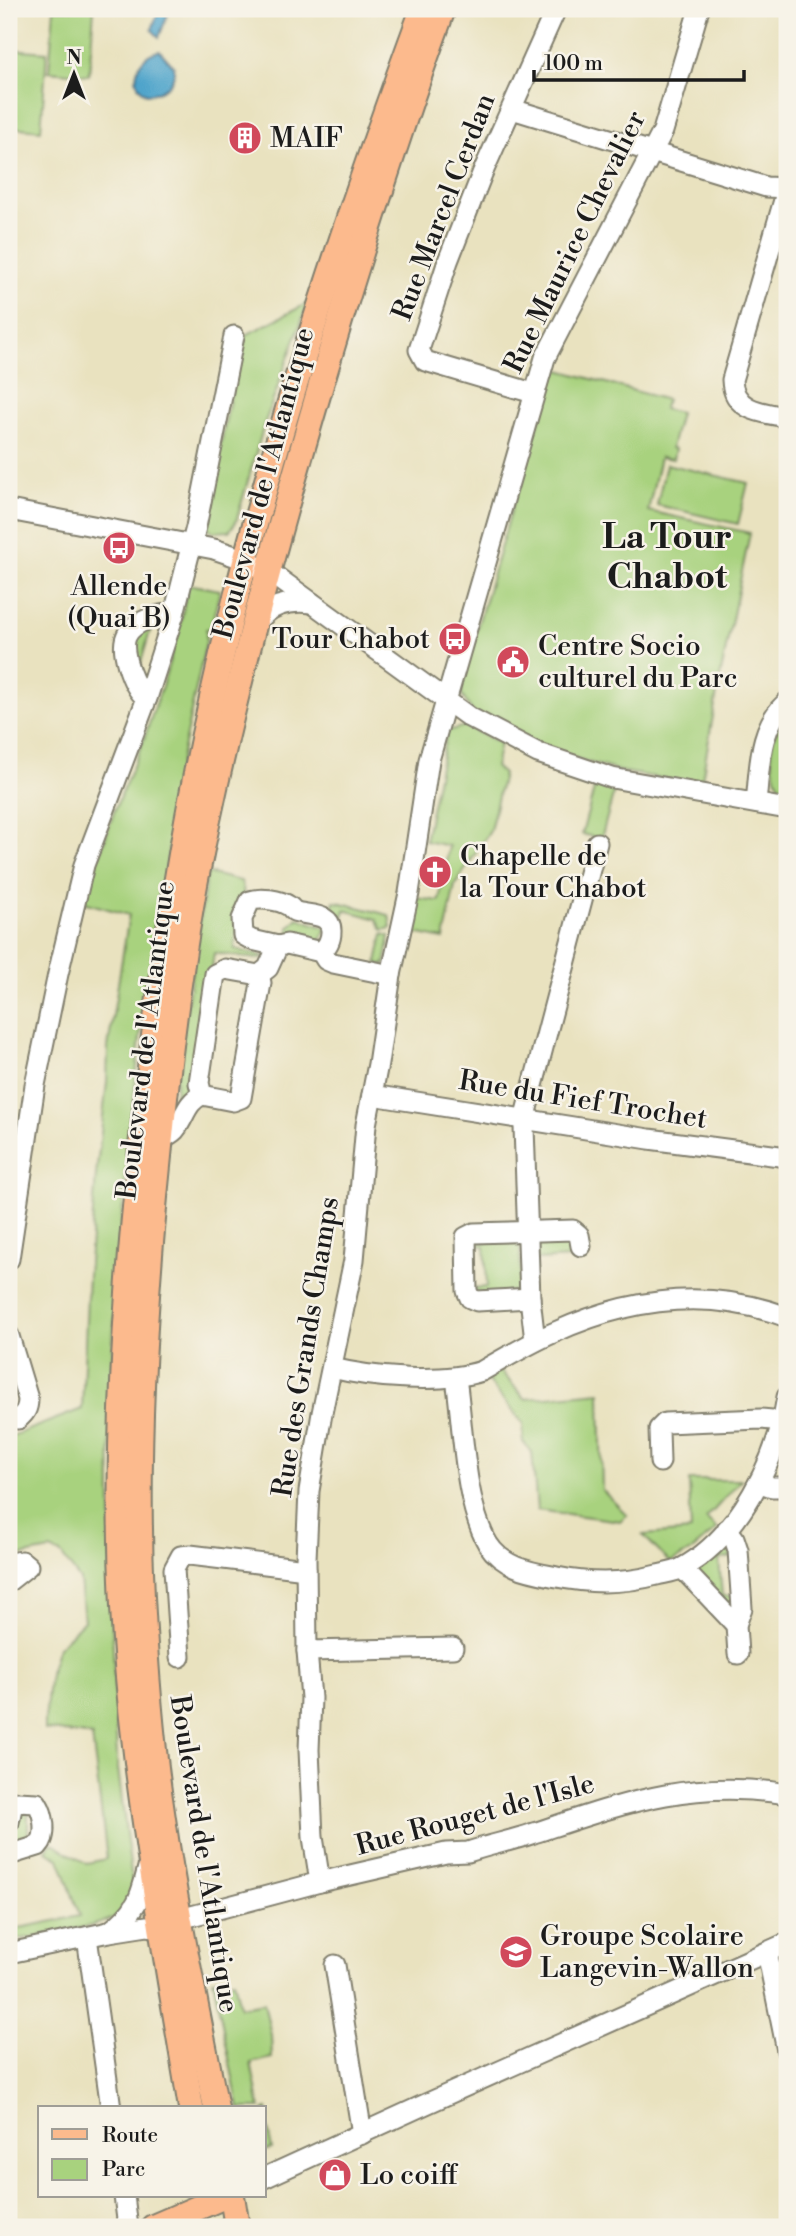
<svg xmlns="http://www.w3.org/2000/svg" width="796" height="2236" font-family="'Libre Bodoni',serif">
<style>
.green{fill:#a8d27e;stroke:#62774d;stroke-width:2}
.water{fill:#4fa4cb;stroke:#366074;stroke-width:2}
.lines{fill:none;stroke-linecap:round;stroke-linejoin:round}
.minor-casing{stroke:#827f6e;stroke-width:23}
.major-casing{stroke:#827f6e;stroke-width:28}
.minor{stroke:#fff;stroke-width:19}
.major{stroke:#fcba8d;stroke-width:24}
.labels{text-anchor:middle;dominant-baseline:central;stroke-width:5;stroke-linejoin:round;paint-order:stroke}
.poi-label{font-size:28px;fill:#1c1c1c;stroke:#f7f3e8;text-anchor:start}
.street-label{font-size:28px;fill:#1c1c1c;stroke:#f7f3e8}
.district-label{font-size:35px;font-weight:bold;fill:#1c1c1c;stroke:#f7f3e8}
</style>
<rect width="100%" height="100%" fill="#f7f3e8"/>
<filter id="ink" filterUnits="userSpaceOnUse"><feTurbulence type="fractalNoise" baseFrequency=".0143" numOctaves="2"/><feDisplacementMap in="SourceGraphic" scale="14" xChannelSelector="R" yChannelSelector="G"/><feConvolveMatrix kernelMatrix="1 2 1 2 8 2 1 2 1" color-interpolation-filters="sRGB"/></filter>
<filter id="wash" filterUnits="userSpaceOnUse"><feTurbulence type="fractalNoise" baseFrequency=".00686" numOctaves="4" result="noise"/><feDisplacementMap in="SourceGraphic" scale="28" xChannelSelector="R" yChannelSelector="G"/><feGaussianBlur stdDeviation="1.57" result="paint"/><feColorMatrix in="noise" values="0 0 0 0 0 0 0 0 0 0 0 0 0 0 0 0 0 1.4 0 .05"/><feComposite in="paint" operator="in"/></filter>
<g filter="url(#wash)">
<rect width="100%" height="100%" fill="#e9e2bf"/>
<g class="green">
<polygon points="54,9 94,9 89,75 49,71"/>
<polygon points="9,49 47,52 41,130 9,127"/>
<polygon points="308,303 264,425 236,522 229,531 214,532 205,526 242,337"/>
<polygon points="556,369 667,400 663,409 680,413 671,448 675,449 673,459 660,457 648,511 750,533 718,687 701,785 619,771 560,754 475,715 462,696 462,679 525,464"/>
<polygon points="666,464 748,483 738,524 657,505"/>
<polygon points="787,527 787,572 783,569 780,560"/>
<path d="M188 584 220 590 211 628 206 629V642L178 772 165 878 142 1018 119 1244 110 1392 112 1622 117 1761 133 1889C131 1900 125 1909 116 1916 103 1927 30 1937 9 1941V1930L80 1916 59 1858 46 1851 51 1843 86 1863 107 1859 92 1736 44 1729 50 1673 58 1647 84 1621 80 1580 61 1554 50 1550 9 1558V1434L12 1436 82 1409 88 1275 96 1175 107 1082 108 1047 129 915 84 902 115 809 143 742 165 677 181 621Z"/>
<path d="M156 620H161L163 626 152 624 138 673 147 676 139 679C121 644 124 640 156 620Z"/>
<path d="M787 718V800C772 775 761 740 787 718Z"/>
<polygon points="465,726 500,743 495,767 503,774 490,831 455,885 444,939 409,932 416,898 439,901 449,846 425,841 447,731"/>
<polygon points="596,782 615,788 601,839 582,834"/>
<path d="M207 873 241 881C250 903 234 925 235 949L266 957 257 959 214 953 196 1085 175 1120 176 1077Z"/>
<polygon points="334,901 389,915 391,928 383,930 377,919 345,910 341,923 331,911"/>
<polygon points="298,918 326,928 318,946 290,936 289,927"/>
<polygon points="383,934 390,936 385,965 378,964 377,962"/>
<polygon points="517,1239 520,1245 521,1287 518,1291 476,1295 472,1288 487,1287 485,1246 470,1246 470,1243"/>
<polygon points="538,1239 570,1239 571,1258 536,1260 535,1245"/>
<polygon points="499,1369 525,1399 600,1392 602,1490 627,1515 620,1521 537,1510 532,1452 523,1442 523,1423 484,1376"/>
<polygon points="689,1480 741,1480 706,1519 717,1529 691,1551 670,1563 643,1535 691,1531"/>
<polygon points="721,1546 727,1547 733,1557 719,1559 722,1596 735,1596 733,1610 694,1574 695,1565"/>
<polygon points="16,1808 36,1812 28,1813 28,1836 39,1836 13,1845 12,1840"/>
<polygon points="225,1977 226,1982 234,1980 240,2007 264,2003 271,2035 272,2058 251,2063 260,2108 239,2108 213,1979"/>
<polygon points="267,2109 269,2119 266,2120 272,2149 264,2151 264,2110"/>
</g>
<g class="water">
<polygon points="159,9 170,9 159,37 152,30"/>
<path d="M160 51 174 67C176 84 163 92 147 94 126 83 139 53 160 51Z"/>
</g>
</g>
<g filter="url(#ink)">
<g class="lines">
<defs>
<g id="minor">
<polyline points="512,109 766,187 787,188"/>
<path d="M787 178 784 200 732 380C733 411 763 413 787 417"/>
<polyline points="533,393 425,361 419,350 448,261 482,174 556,9"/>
<polyline points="9,510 214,549 246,560 278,578 469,717 538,753 612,778 787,809"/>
<path d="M255 625C269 605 288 600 312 603"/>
<path d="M147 698C134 691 120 652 126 637 131 623 160 612 174 614"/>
<path d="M756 803C760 768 758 727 787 702"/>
<path d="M278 946 252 940 243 935 242 919 250 901C260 897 280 900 289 906 293 909 292 911 297 912 310 916 332 913 331 932 331 941 327 947 321 952"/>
<polyline points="259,975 268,968 278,946 287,944 321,952 326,960 333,963 391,975"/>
<polyline points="372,1095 649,1139 787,1157"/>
<path d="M160 1139C165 1137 171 1134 175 1130 185 1118 186 1102 202 1095L233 1101 241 1098 261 983 259 975 225 969 215 974 199 1083 202 1095"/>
<polyline points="9,1259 35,1085 58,974 84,865 147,698 174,614 196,527 234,336"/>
<polyline points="530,1298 477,1301 470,1298 467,1291 466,1237 474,1233 573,1230 579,1235 581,1246"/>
<path d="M9 1336 28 1399C28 1409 25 1413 18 1419L9 1418"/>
<polyline points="535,1341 530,1298 524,1127 526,1112 597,843"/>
<path d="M332 1368C372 1378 443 1384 482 1371 505 1358 528 1344 553 1333 629 1298 707 1287 787 1317"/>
<path d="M456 1378C463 1424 464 1504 488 1544 503 1568 531 1572 557 1577 591 1584 623 1584 657 1575 665 1573 675 1572 682 1568 739 1537 778 1458 787 1397"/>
<polyline points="660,1462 659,1429 665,1423 761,1419 783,1421"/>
<polyline points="760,1483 772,1487 787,1487"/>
<polyline points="727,1529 734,1538 738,1550 742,1608 736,1625 738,1654"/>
<polyline points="9,1563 22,1561 28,1566 9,1581"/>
<polyline points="682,1568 736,1625"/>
<polyline points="307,1651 453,1648"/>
<polyline points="180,1657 174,1569 181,1556 190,1555 306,1569"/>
<path d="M9 1822 12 1808 17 1802 37 1803C44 1814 48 1836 38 1846L9 1855"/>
<polyline points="320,1882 313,1837 309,1750 311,1698 307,1651 306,1559 309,1491 322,1413 354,1260 366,1125 378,1064 391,975 409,893 429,760 545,358 663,131 699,9"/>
<path d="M180 1919 320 1882 446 1853 468 1852C489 1845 510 1841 531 1834 622 1804 689 1778 787 1794"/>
<path d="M109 1932C138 1911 141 1896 149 1863"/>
<polyline points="87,1937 111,2108"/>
<polyline points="767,1952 787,2051"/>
<polyline points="9,1953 109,1932 147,1926 162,1928"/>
<polyline points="335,1965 362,2134"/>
<polyline points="264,2178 426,2104 787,1943"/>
<polyline points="124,2196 128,2227"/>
</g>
<g id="major">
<path d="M191 2108C164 1942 132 1776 123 1607 116 1460 124 1312 139 1166 155 1009 177 853 212 698 264 464 340 234 423 9"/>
<path d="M216 2108C197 2010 176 1911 162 1812 151 1741 146 1669 142 1597 135 1450 144 1302 159 1156 168 1063 179 970 196 879 226 724 267 570 311 419 351 281 394 144 443 9"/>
<polyline points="232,2196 237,2227"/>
<polyline points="153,2227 225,2196"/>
</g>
</defs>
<use href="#minor" class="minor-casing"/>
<use href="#major" class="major-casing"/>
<use href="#minor" class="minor"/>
<use href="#major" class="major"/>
</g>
</g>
<defs>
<symbol id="building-disc" viewBox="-11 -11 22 22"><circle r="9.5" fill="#d1495b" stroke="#f7f3e8"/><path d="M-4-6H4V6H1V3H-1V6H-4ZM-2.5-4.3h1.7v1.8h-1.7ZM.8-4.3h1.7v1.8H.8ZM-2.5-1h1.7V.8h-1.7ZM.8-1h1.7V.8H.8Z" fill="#fff"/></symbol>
<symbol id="bus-disc" viewBox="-11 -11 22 22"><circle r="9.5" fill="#d1495b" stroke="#f7f3e8"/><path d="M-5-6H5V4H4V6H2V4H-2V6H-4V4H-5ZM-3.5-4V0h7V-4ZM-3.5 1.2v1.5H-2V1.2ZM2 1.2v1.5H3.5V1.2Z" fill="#fff"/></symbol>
<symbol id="civic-disc" viewBox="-11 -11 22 22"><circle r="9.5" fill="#d1495b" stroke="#f7f3e8"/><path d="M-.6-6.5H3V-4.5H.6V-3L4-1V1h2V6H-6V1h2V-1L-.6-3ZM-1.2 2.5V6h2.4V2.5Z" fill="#fff"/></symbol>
<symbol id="church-disc" viewBox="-11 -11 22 22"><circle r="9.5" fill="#d1495b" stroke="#f7f3e8"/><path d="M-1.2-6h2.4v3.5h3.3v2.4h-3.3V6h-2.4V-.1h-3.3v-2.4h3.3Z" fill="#fff"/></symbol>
<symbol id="school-disc" viewBox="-11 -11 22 22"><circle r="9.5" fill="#d1495b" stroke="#f7f3e8"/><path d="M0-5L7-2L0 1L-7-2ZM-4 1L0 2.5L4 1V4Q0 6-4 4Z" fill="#fff"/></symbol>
<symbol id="shop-disc" viewBox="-11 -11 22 22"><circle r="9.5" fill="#d1495b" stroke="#f7f3e8"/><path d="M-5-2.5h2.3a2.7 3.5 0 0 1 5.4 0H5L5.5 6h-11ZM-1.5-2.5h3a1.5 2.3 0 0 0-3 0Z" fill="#fff"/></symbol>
</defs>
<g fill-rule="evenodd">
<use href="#building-disc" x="226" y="119" width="38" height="38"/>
<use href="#bus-disc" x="100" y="529" width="38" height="38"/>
<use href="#bus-disc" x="436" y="620" width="38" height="38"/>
<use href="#civic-disc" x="494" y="643" width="38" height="38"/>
<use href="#church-disc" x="416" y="853" width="38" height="38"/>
<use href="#school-disc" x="497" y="1933" width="38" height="38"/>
<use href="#shop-disc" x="316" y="2156" width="38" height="38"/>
</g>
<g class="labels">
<g class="poi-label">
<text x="270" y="138">MAIF</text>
<text x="119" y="586" text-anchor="middle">Allende<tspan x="119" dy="32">(Quai B)</tspan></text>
<text x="430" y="639" text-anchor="end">Tour Chabot</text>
<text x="538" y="646">Centre Socio<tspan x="538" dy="32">culturel du Parc</tspan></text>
<text x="460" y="856">Chapelle de<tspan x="460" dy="32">la Tour Chabot</tspan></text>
<text x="540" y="1936">Groupe Scolaire<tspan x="540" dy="32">Langevin-Wallon</tspan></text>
<text x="360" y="2175">Lo coiff</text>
</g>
<g class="street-label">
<text transform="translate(444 207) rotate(-69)">Rue Marcel Cerdan</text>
<text transform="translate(575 242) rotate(-64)">Rue Maurice Chevalier</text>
<text transform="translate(264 483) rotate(-75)">Boulevard de l'Atlantique</text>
<text transform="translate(146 1040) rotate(-83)">Boulevard de l'Atlantique</text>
<text transform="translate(583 1100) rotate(9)">Rue du Fief Trochet</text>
<text transform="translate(306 1347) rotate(-81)">Rue des Grands Champs</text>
<text transform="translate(475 1815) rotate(-15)">Rue Rouget de l'Isle</text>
<text transform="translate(204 1854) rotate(81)">Boulevard de l'Atlantique</text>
</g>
<g class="district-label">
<text x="667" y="537">La Tour<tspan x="667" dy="40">Chabot</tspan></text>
</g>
</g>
<rect width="796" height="2236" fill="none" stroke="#f7f3e8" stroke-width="35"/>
<rect x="38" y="2106" width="228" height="91" fill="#f7f3e8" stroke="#9f9d96" stroke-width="2"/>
<rect x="52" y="2129" width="35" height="10" fill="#fcba8d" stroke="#9f9d96" stroke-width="2"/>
<text x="102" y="2142" font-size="21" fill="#1c1c1c">Route</text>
<rect x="52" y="2159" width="35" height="21" fill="#a8d27e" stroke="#9f9d96" stroke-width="2"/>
<text x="102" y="2176" font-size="21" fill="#1c1c1c">Parc</text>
<g transform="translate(74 74)" stroke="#f7f3e8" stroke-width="5" paint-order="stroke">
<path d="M0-5L12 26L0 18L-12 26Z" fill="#1c1c1c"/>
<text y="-10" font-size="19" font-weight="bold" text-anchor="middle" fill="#1c1c1c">N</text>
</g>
<path d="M534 70v10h210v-10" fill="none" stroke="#1c1c1c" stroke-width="3.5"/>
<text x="544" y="70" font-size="21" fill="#1c1c1c" stroke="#f7f3e8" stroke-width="5" paint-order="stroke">100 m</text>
</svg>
